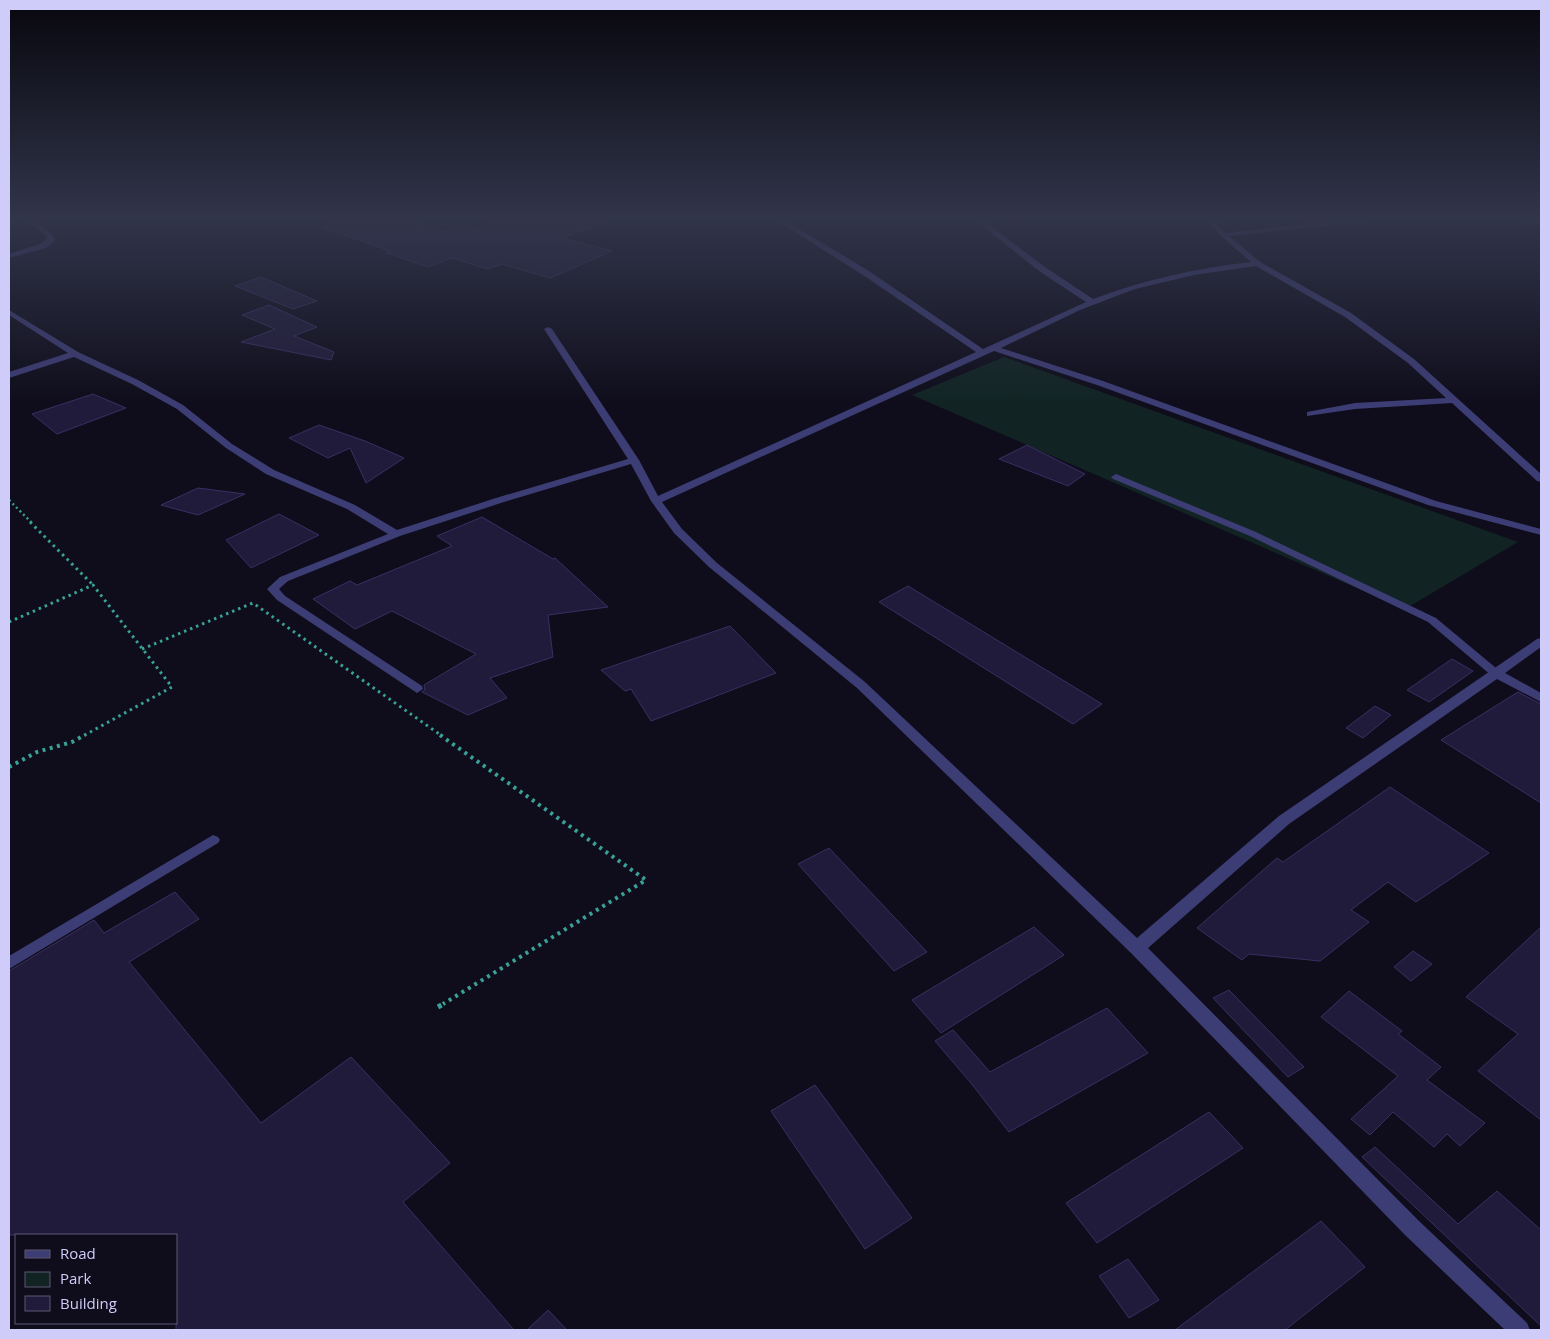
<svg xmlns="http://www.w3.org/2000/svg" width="1550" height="1339" font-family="'Open Sans',sans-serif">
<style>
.green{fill:#112423}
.building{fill:#201b3a;stroke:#383063}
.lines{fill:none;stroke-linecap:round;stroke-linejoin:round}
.path-far3{stroke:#39a197;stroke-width:2.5;stroke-dasharray:2 3;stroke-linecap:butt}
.path-far2{stroke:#39a197;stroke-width:3;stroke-dasharray:2.5 4;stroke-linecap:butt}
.path-far1{stroke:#39a197;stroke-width:4;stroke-dasharray:3 4.5;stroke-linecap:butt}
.path{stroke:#39a197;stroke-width:5;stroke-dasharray:4 5.5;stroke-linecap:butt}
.lane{fill:#3d3d75;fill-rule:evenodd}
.street{fill:#3d3d75;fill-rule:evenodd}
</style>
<rect width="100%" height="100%" fill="#0f0d1b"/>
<polygon class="green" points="1004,357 1518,542 1405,609 912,395"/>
<g class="building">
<polygon points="351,217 398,217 443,232 461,225 478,230 515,217 613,217 614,218 563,238 612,251 550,278 502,264 488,269 451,258 428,267 386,253 390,251 321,227"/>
<polygon points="261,277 317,301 293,309 235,286"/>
<polygon points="269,305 317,327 294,336 334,352 331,360 241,342 275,329 242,315"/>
<polygon points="93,394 126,408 57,434 32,414"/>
<polygon points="319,425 365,441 404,458 366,483 350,448 328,458 289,438"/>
<polygon points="1027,445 1085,474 1068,486 999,459"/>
<polygon points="198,488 245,494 198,515 161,505"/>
<polygon points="279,514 319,535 251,568 226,540"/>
<polygon points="482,517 553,559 555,558 608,607 548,615 553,657 490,678 507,698 468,715 422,692 425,690 424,685 476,654 392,611 355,629 313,599 350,581 357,585 452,546 437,536"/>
<polygon points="908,586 1102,704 1073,724 879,602"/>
<polygon points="730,626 776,673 651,721 631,689 625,691 601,670"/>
<polygon points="1452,659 1473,671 1429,702 1407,690"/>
<polygon points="1518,692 1541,704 1541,803 1441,740"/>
<polygon points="1375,706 1391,715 1363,738 1346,728"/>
<polygon points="1390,787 1489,853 1416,902 1388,882 1351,910 1369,922 1320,961 1249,954 1242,960 1197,928 1277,858 1283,862"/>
<polygon points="829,848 927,952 894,971 798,864"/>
<polygon points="175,892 199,919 129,962 261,1123 351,1057 450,1163 403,1202 514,1330 176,1330 176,1235 9,1235 9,971 94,920 104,933"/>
<polygon points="1034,927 1064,955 941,1033 912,1000"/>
<polygon points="1541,927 1541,1120 1478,1071 1518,1034 1466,997"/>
<polygon points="1413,951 1432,964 1411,981 1394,967"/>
<polygon points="1229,990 1304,1067 1288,1077 1213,998"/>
<polygon points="1349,991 1402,1031 1398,1034 1441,1067 1427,1080 1485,1123 1460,1146 1447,1134 1434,1147 1393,1112 1370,1135 1351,1119 1398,1076 1321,1017"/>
<polygon points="1107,1008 1148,1053 1009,1132 971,1083 935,1041 953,1030 990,1072"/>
<polygon points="815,1085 912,1218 865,1249 771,1111"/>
<polygon points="1209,1112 1243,1148 1097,1243 1066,1203"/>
<polygon points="1375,1147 1458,1224 1497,1191 1541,1230 1541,1326 1362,1157"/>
<polygon points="1321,1221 1365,1267 1285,1330 1175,1330"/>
<polygon points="1128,1259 1159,1300 1129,1318 1099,1276"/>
<polygon points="548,1310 567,1330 527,1330"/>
</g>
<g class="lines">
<polyline class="path-far3" points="9,500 32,523"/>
<g class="path-far2">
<polyline points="30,522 93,585"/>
<polyline points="9,622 93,585 172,687 83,736"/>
<polyline points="142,649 253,603 442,736"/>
</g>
<g class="path-far1">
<polyline points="440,735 646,880 443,1004"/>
<polyline points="9,767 37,752 72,742 85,735"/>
</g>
<polyline class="path" points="438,1007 445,1003"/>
<g class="lane">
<polygon points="1116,474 1256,532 1436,618 1502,673 1496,677 1492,676 1428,622 1250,536 1113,479 1111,477"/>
<polygon points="213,835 218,837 220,840 218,843 9,969 9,956"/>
</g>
<g class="street">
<path d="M22 217C33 217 50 229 55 240L46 248 9 258V254L40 244 47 239 46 236Z"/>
<path d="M771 217H779L869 271 983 349 1086 302 1039 271 971 217H978L1045 267 1093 299C1144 280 1196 268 1251 262L1221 236 1204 217H1211L1225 233 1367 217H1387L1384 219 1229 236 1260 262 1351 313 1414 359 1541 474V482L1537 481 1452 403 1355 409 1307 416V412L1355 403 1446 398 1408 363 1345 317 1256 266 1194 275 1135 289 1080 310 1001 348 1103 381 1436 501 1541 529V535L1428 505 1097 385 994 351 662 502 682 529 717 563 865 682 1137 938 1279 816 1537 639 1541 638V647L1505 673 1541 693V702L1497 679 1289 824 1148 948 1419 1221 1527 1323 1530 1330H1505L1405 1235 1131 953 857 688 709 567 674 533 651 501 631 464 504 502 400 536 288 581 279 589 285 596 422 686 423 689 417 693 277 600 267 589 280 577 388 534 347 509 266 474 226 448 177 409 132 384 74 357 9 378V372L68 353 9 315V310L78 352 138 380 183 405 232 444 274 470 355 505 397 530 496 498 628 459 544 329 548 327 552 329 639 460 658 496 976 352 863 275Z"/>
<polygon points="1528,217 1535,217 1541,221 1541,226"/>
</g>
</g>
<linearGradient id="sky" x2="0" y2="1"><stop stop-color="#08070f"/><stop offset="0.54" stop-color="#31354a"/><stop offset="1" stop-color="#31354a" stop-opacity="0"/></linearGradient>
<rect width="1550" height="404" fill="url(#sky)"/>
<rect width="1550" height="1339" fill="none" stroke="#d0ccf9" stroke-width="20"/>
<rect x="15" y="1234" width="162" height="90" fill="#0f0d1b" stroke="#5c5974"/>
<rect x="25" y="1250" width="25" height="8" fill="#3d3d75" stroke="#5c5974"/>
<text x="60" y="1259" font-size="15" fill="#d0ccf9">Road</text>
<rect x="25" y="1272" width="25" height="15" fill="#112423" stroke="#5c5974"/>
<text x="60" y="1284" font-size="15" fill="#d0ccf9">Park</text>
<rect x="25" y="1296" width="25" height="15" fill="#201b3a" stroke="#5c5974"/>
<text x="60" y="1309" font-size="15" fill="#d0ccf9">Building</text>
</svg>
